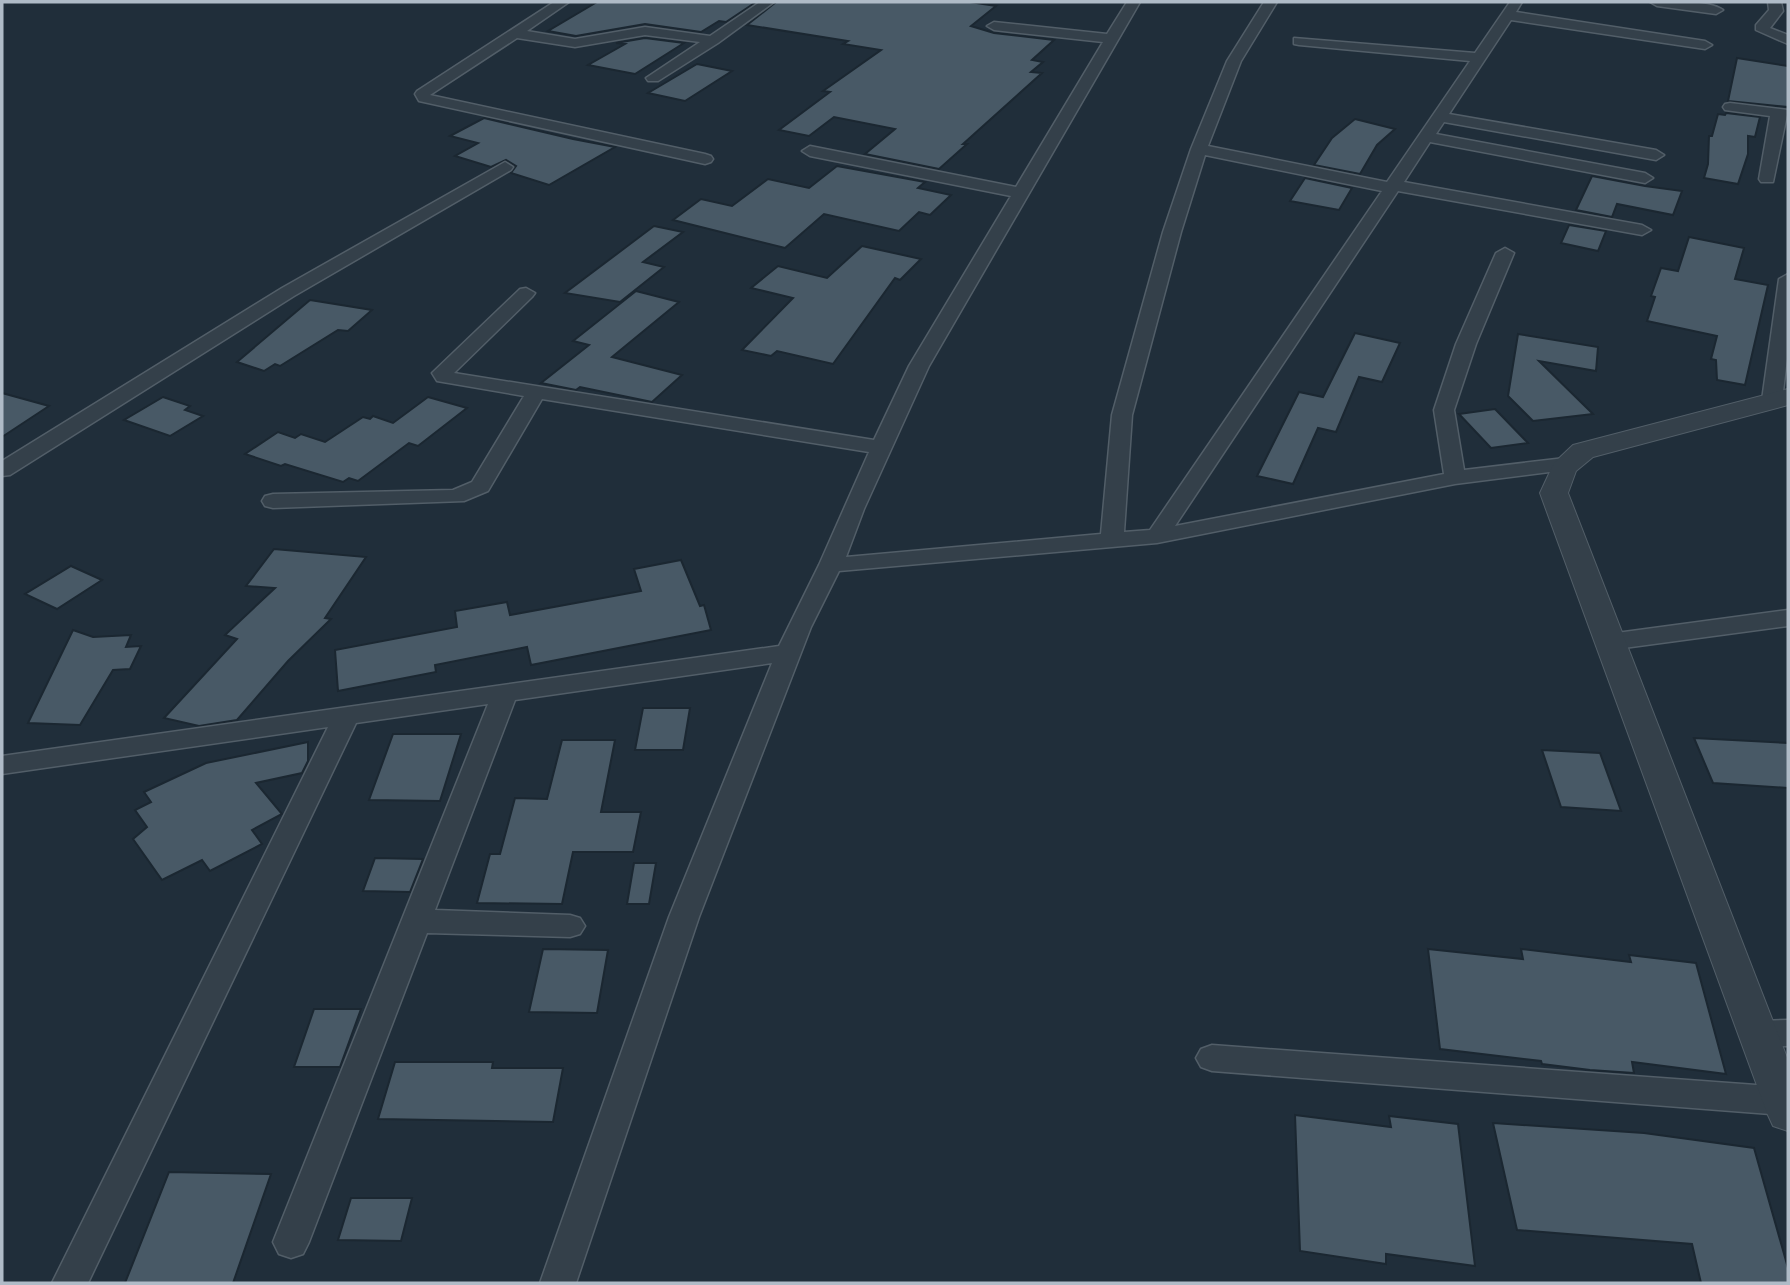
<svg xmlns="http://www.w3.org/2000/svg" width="1790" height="1285" font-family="'Public Sans',sans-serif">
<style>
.building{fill:#485966;stroke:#1b2731;stroke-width:2}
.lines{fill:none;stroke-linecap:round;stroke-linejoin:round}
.minor-casing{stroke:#525e68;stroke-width:3}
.tertiary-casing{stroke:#525e68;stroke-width:2}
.minor{fill:#34404a;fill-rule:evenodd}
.tertiary{fill:#34404a;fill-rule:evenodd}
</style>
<rect width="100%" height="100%" fill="#202e3a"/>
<g class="building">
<polygon points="597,2 756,2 726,22 719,21 701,32 645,24 576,36 548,31"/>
<polygon points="776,2 970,2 996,6 971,26 994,33 1054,40 1032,60 1043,62 1031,72 1042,73 963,144 967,144 939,169 865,154 895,129 834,117 809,136 779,130 830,92 823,91 881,50 843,44 848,41 747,25"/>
<polygon points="645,38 684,43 635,74 588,65 625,44 616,43"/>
<polygon points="1737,58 1788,66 1788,107 1728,101"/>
<polygon points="697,64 732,71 685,101 648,93"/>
<polygon points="1726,113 1760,117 1755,137 1748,136 1748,154 1738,184 1704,178 1708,164 1709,136 1712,136 1718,114 1725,115"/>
<polygon points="484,118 573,139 615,147 549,185 511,173 516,166 506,160 491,167 455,156 478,143 450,136"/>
<polygon points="1355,119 1395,129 1377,145 1360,174 1314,165 1332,138"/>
<polygon points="837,166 925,182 918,188 951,195 930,215 919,212 899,231 824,214 785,248 673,220 701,199 732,206 768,179 809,188"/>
<polygon points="1592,176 1645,186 1682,191 1673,215 1617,204 1612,217 1576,210"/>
<polygon points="1305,178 1352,188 1339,210 1290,201"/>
<polygon points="1569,225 1606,231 1598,251 1561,243"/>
<polygon points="654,226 683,232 643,262 664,267 620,302 565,293"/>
<polygon points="1689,237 1744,248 1735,279 1768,285 1745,385 1717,380 1716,360 1711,359 1717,336 1647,321 1655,297 1651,296 1661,268 1678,271"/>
<polygon points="862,246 921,259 900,280 895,278 833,364 777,351 771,356 742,350 793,298 751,288 778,266 827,278"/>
<polygon points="636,291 679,302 612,357 682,375 652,402 580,387 576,390 541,383 589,345 573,341"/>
<polygon points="310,300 372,310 348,331 338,330 280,366 275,364 264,371 237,362"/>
<polygon points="1355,333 1400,343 1382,382 1359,377 1336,432 1318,428 1293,484 1257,476 1299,392 1323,397"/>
<polygon points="1518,334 1598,347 1596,371 1539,361 1593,414 1533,421 1508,396"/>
<polygon points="2,393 49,406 2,437"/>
<polygon points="163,397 190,406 185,410 203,416 170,436 124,420"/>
<polygon points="428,397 467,408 418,446 409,443 358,481 349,478 343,482 285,464 281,466 245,454 278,432 295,438 301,434 325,442 363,417 370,419 373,416 393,423"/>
<polygon points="1495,409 1528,443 1491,448 1459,414"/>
<polygon points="274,549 366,557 325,618 331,619 288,661 237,720 199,726 164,718 237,639 225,635 275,588 246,586"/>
<polygon points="681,560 700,606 704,605 711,630 531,665 527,647 435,665 436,672 338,691 335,650 457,627 455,611 507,602 510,615 641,591 634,569"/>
<polygon points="71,566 102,580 57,609 25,594"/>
<polygon points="73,630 93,637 131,635 126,647 141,646 130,669 113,670 80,725 28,723"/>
<polygon points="643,708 690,708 683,750 635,750"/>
<polygon points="393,734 461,734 440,801 369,800"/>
<polygon points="1694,738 1788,743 1788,788 1713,783"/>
<polygon points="562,740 615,740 601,812 641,812 633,852 573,852 562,904 477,903 490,854 500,854 515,798 547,799"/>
<polygon points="308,742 308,761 302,773 256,783 282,814 252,830 262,844 210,871 202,860 162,880 133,839 147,827 135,810 151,802 144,792 206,763"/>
<polygon points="1542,750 1600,753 1621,811 1561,807"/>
<polygon points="375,858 423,859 410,892 363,891"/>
<polygon points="634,863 656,863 649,904 627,904"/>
<polygon points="543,949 608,950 597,1013 529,1012"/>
<polygon points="1428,949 1523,959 1521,949 1631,962 1629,955 1696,963 1726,1074 1632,1062 1634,1073 1590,1070 1542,1064 1541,1061 1440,1049"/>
<polygon points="314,1009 361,1009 340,1067 294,1067"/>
<polygon points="395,1062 493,1062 492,1068 563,1068 553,1122 378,1119"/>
<polygon points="1295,1115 1391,1127 1389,1116 1458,1124 1475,1266 1386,1254 1386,1264 1300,1251"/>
<polygon points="1493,1123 1644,1133 1754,1148 1788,1268 1788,1283 1701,1283 1692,1244 1517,1230"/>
<polygon points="169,1172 271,1174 233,1283 125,1283"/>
<polygon points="351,1198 412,1198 401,1241 338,1240"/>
</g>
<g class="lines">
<defs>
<g id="minor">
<polygon points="554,2 569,2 527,31 575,39 645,27 710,36 760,2 774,2 718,43 658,81 648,81 646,78 700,42 645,35 575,47 517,38 430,95 705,154 711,156 713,159 711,162 705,164 419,101 415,94 417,91"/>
<path d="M1127 2H1140L929 366 864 509 846 557 1101 534 1112 415 1163 232 1191 149 1227 61 1264 2H1277L1241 61 1208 146 1387 182 1470 61 1299 45 1294 44V38L1475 53 1510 2H1522L1516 12 1705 41 1712 45 1705 49 1511 20 1449 114 1656 150 1664 155 1656 160 1444 122 1436 134 1645 173 1653 178 1645 183 1430 142 1404 182 1642 225 1651 230 1642 235 1398 191 1175 526 1444 474 1434 410 1456 344 1496 253 1505 248 1514 253 1476 344 1454 410 1464 470 1565 458 1573 459 1576 464 1573 469 1455 484 1157 543 839 571 811 627 699 917 576 1283H540L669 917 772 663 515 700 435 910 570 915 580 918 585 926 580 934 570 937 427 933 309 1242 303 1254 291 1258 279 1254 273 1242 488 704 356 723 88 1283H52L328 727 2 774V756L779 646 819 565 869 452 542 399 488 491 464 501 273 508 265 506 262 501 265 496 273 494 453 490 472 482 524 396 437 381 432 373 520 289 526 288 535 293 532 297 454 373 874 440 909 366 1011 196 810 156 802 151 810 146 1016 187 1103 42 994 30 987 26 994 22 1107 34ZM1205 155 1382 191 1150 530 1124 532 1132 415 1181 232Z"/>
<path d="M1650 2C1668 1 1709 0 1723 10L1716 14 1657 6Z"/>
<polygon points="1768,2 1781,2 1783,11 1770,28 1788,35 1788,44 1756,30 1756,25 1769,10"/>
<polygon points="1730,103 1788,110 1773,182 1761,182 1759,179 1770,116 1725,110 1723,107 1725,104"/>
<polygon points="505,162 513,167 511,170 294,296 10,475 2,476 2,461 282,288"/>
<polygon points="1788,274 1788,350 1782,400 1779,404 1765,404 1762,400 1779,279"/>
<polygon points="1788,610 1788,626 1609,650 1600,648 1597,642 1600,636 1609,634"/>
<polygon points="1788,1020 1788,1046 1758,1047 1747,1043 1742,1034 1747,1025 1758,1021"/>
<polygon points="1212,1045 1783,1087 1788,1089 1788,1113 1783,1115 1212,1071 1201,1067 1196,1058 1201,1049"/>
</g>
<polygon id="tertiary" points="1788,389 1788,405 1593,457 1576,471 1568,493 1788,1060 1788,1131 1773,1126 1767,1113 1540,493 1554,463 1573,445"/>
</defs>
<use href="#minor" class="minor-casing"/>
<use href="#tertiary" class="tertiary-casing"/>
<use href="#minor" class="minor"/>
<use href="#tertiary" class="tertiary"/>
</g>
<rect width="1790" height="1285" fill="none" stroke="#afbbc7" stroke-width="7"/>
</svg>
